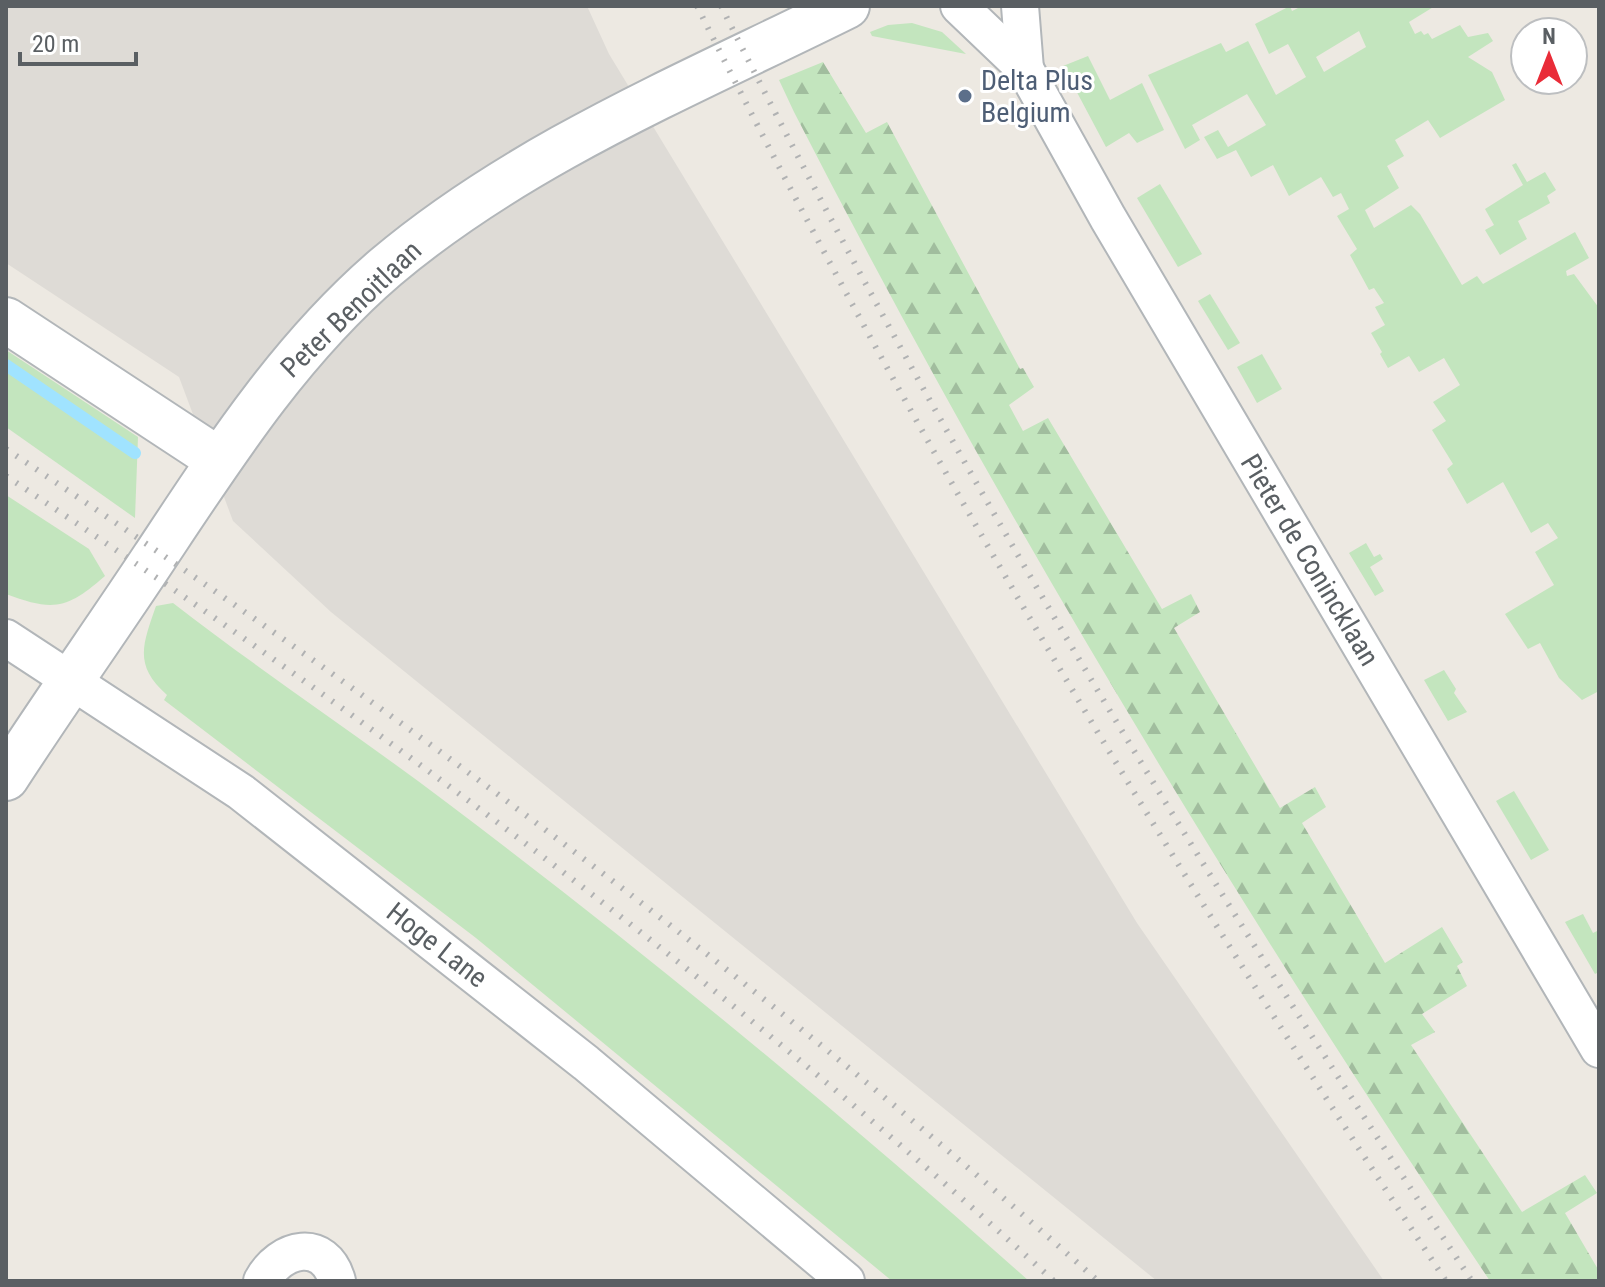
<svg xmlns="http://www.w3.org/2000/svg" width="1605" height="1287" font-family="'Roboto Condensed',sans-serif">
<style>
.industrial{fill:#dedbd6}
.green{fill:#c3e5be;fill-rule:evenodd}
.forest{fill:url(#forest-firs)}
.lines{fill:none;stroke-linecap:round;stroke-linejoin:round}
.stream{stroke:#a0e3ff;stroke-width:12}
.minor-casing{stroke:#b2b6b9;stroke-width:40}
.tertiary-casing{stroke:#b2b6b9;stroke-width:48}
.minor{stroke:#fff;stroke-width:36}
.tertiary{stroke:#fff;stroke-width:44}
.rail{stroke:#b1b2b3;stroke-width:6;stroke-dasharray:2 10;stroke-linecap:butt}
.service-dot{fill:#5c6f8a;stroke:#fff;stroke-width:3}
.labels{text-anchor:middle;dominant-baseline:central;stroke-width:6;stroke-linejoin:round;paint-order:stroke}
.service-label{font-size:28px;fill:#4e5e75;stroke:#fff;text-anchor:start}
.street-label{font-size:28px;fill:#5a5f63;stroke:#fff}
</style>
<defs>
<pattern id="forest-firs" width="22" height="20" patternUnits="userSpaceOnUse" patternTransform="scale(2)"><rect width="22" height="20" fill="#c3e5be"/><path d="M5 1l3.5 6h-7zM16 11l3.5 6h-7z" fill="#a1bd9e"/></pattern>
</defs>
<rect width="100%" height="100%" fill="#ede9e2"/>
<polygon class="industrial" points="6,6 587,6 609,54 1137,923 1384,1281 1157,1281 331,612 233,521 179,377 6,263"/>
<g class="green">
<path d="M1290 6 1292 11 1302 6H1435L1409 22 1415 34 1421 31 1424 35 1428 33 1432 39 1460 25 1468 37 1488 33 1493 41 1468 57 1492 72 1505 100 1440 138 1428 120 1395 140 1404 156 1387 166 1399 188 1365 210 1374 228 1411 205 1420 214 1462 285 1477 276 1483 284 1575 232 1589 258 1566 271 1567 276 1574 274 1599 308V691L1582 700 1559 678 1540 643 1528 649 1505 614 1554 585 1535 552 1558 538 1548 523 1531 533 1503 482 1467 504 1447 469 1453 464 1432 430 1446 421 1433 402 1460 385 1444 358 1419 372 1409 356 1388 368 1380 354 1382 352 1371 333 1385 325 1375 307 1384 303 1374 288 1369 290 1350 255 1357 249 1337 216 1349 209 1341 193 1333 197 1321 177 1289 196 1273 165 1251 177 1236 150 1217 159 1204 137 1218 130 1228 147 1266 125 1247 94 1192 125 1200 140 1185 149 1148 75 1221 43 1226 52 1248 41 1276 95 1306 77 1288 44 1269 54 1255 24ZM1359 31 1366 47 1324 72 1316 57Z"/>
<polygon points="912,23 942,32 966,54 872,36 870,32 888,25"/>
<polygon points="1088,56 1110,100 1142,83 1164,130 1137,143 1129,133 1106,147 1063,66"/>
<polygon points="1516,163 1527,182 1545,172 1556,190 1547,196 1550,203 1518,221 1527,239 1500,255 1485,230 1494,225 1485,209 1523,185 1512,165"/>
<polygon points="1160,184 1202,254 1178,267 1137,198"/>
<polygon points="1210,294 1240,343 1228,350 1198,301"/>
<polygon points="6,350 138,437 135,518 6,427"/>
<polygon points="1262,354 1282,389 1257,403 1237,367"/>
<path d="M6 495 89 549 105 576C67 609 54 612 6 594Z"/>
<polygon points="1366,543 1374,557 1380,554 1383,559 1370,567 1384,591 1375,596 1349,553"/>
<path d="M173 603C262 672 356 734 446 802 647 954 842 1114 1029 1281H892L476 938 164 700 167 695C133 665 143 644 156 606Z"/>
<polygon points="1444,670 1456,689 1454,693 1467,712 1448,721 1424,680"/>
<polygon points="1514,791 1549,850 1531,860 1496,801"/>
<polygon points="1583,914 1593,933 1599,930 1599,972 1595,974 1565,922"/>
</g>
<path class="forest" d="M823 62 866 133 887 122 1020 369 1023 368 1034 387 1009 405 1023 431 1048 418 1162 609 1191 594 1200 612 1174 628 1280 808 1315 787 1326 807 1302 823 1385 963 1442 927 1463 962 1457 966 1467 986 1422 1014 1435 1032 1411 1045 1522 1212 1585 1175 1597 1193 1565 1213 1599 1271V1281H1490C1236 904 1001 516 794 112L779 80Z"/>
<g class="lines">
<polyline class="stream" points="6,365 135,453"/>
<defs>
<g id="minor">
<polyline points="959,6 1025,69 1108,218 1599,1049"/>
<polyline points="1020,6 1025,69"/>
<polyline points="6,638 241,792 586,1063 846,1281"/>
<path d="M262 1281C280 1247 325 1237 337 1281"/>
</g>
<g id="tertiary">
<polyline points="6,320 219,460"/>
<path d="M6 778C54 704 105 632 154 558 223 454 290 349 386 267 521 153 690 84 847 6"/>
</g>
</defs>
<use href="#minor" class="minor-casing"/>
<use href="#tertiary" class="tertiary-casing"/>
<use href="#minor" class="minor"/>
<use href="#tertiary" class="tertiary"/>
<g class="rail">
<path d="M697 6C917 448 1173 870 1446 1281"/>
<path d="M721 6C942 448 1198 870 1472 1281"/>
<path d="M6 449C387 703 756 976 1098 1281"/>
<path d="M6 476C373 720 728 984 1054 1281"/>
</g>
</g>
<circle class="service-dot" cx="965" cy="96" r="8"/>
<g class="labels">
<g class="service-label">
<text x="981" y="80">Delta Plus<tspan x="981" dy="32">Belgium</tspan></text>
</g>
<g class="street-label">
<text transform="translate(351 309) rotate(-44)">Peter Benoitlaan</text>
<text transform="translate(1310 560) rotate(59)">Pieter de Conincklaan</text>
<text transform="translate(437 945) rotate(38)">Hoge Lane</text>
</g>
</g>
<rect width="1605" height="1287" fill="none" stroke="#5a5f63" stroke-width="16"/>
<g transform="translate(1549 56)"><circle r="38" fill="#ffffff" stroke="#bdbfc1" stroke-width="2"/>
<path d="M0-6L14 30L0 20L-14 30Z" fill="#e92c38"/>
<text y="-12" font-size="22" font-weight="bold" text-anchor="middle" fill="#5a5f63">N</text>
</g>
<path d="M20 52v12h116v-12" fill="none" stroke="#5a5f63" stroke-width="4"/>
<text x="32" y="52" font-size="24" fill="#5a5f63" stroke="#ffffff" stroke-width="6" paint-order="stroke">20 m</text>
</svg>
